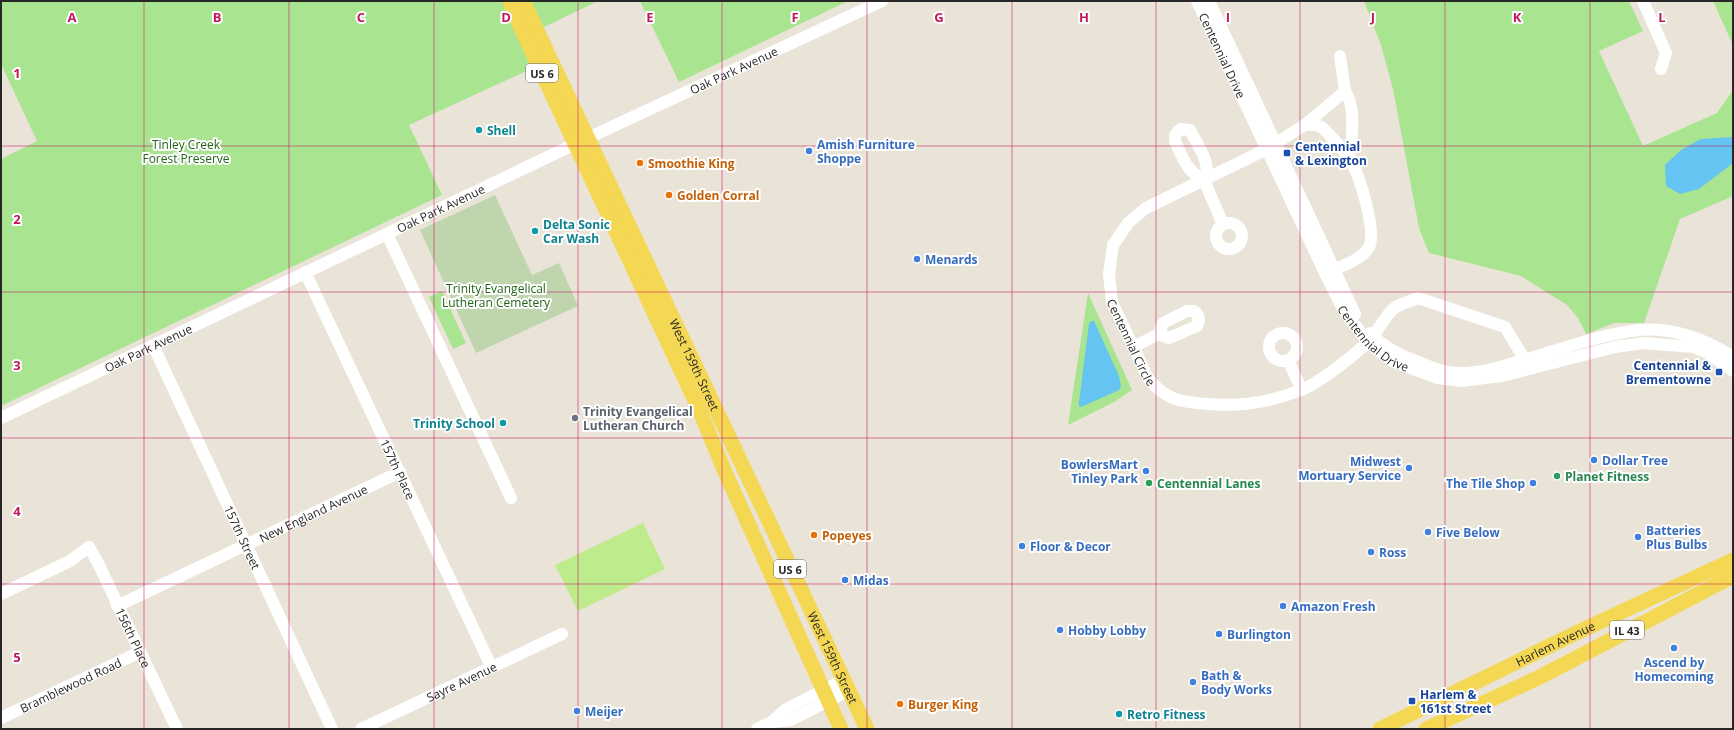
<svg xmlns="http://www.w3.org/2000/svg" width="1734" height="730" font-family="'Open Sans',sans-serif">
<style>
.green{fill:#a9e491}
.cemetery{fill:#bfd5ae}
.pitch{fill:#beec8c}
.water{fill:#65c4f1}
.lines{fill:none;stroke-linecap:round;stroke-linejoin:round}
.minor{stroke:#fff;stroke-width:12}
.major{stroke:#f4d753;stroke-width:15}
.grid{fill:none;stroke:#c2185b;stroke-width:1;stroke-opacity:0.55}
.culture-dot{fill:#0f9aa8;stroke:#fff;stroke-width:1.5}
.shop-dot{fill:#3f7fe0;stroke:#fff;stroke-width:1.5}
.transit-dot{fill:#1a4fb4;stroke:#fff;stroke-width:1.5}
.food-dot{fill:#e8710a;stroke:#fff;stroke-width:1.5}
.worship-dot{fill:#6b7280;stroke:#fff;stroke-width:1.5}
.leisure-dot{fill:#2e9e5b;stroke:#fff;stroke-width:1.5}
.labels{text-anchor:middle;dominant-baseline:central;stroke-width:4;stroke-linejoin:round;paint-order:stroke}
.shield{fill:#fff;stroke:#686868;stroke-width:1}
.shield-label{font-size:11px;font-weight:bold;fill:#272727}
.street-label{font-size:12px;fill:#272727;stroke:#fff}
.culture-label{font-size:12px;font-weight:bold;fill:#0d838f;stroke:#fff;text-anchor:start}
.park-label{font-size:12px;fill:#226417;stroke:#fff}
.shop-label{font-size:12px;font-weight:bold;fill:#366cbe;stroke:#fff;text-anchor:start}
.transit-label{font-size:12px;font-weight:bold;fill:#164399;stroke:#fff;text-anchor:start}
.food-label{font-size:12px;font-weight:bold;fill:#c56008;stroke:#fff;text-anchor:start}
.worship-label{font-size:12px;font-weight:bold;fill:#5b616d;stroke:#fff;text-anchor:start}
.leisure-label{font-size:12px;font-weight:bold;fill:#27864d;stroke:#fff;text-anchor:start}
.grid-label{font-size:13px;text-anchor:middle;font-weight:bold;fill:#c2185b;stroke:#fff;stroke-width:4;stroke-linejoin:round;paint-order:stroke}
</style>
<rect width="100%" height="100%" fill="#eae3d7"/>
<g class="green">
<polygon points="1,1 598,1 519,39 533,68 409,125 442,195 1,406 1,159 37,141 1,64"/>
<polygon points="640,1 848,1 679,82"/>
<polygon points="1364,1 1629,1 1643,31 1599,51 1643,146 1717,113 1733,90 1733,196 1680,219 1644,323 1614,323 1586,334 1578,318 1567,305 1521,276 1429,253 1419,228 1393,89 1381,45"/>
<polygon points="1713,1 1733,1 1733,45"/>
<polygon points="442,291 466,343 453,349 429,297"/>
<polygon points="1088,293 1132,390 1114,402 1068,425"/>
</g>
<polygon class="cemetery" points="495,195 532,275 559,263 578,306 476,353 420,230"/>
<polygon class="pitch" points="643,523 665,569 578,611 555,565"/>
<g class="water">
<polygon points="1733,137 1733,163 1699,189 1680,194 1666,186 1665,165 1681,150 1701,139"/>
<polygon points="1091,321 1094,321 1119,376 1121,387 1119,390 1081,407 1079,406 1079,402 1089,324"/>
</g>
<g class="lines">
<g class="minor">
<path id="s1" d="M1197 1 1325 273 1344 311 1368 342 1392 361 1438 378 1461 381 1502 376 1615 347 1644 343 1693 347 1708 353 1733 371"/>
<polyline points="1209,1 1355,314"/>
<polyline points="1643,1 1666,53 1661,69"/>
<polyline points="1340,56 1345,91"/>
<path d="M1306 124 1345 91C1357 109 1351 138 1350 158"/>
<path d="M1181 129 1190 130C1197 145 1213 164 1204 180 1186 171 1183 158 1175 141 1174 135 1176 132 1181 129Z"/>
<polyline points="1204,180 1223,224"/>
<circle cx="1229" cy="236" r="13"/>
<polyline points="387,234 511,498"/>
<path id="s2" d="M305 272 491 666"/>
<path id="s3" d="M1325 273C1339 267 1361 261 1369 247 1377 231 1359 174 1350 159 1347 154 1326 130 1321 127 1318 125 1311 125 1306 124L1267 149 1146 208 1128 223 1113 245 1109 274 1112 302 1148 378C1166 401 1182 402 1209 404 1240 407 1271 402 1301 390 1319 383 1352 357 1367 343 1377 333 1383 319 1393 309 1399 304 1411 301 1418 298L1505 327 1525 360"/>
<path d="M1187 311H1194C1199 315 1200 320 1197 326L1169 338 1163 336 1160 330 1163 323Z"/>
<path d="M1370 333C1381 345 1398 354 1413 360 1424 364 1435 370 1447 372 1474 376 1502 367 1527 359 1562 349 1603 334 1639 330 1673 327 1705 339 1733 357"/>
<circle cx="1283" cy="347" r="14"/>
<path id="s4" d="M153 345 332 729"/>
<polyline points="1133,347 1161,333"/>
<polyline points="1288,360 1302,390"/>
<path id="s5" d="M1 418 575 144 882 1"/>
<path id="s6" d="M1 594 70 561 89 547 98 563 177 729"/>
<path id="s7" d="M117 606 400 472"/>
<path id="s8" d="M1 718 140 652"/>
<polyline points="772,722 791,720 848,691"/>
<path id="s9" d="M361 729 562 634"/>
<polyline points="757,729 772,722 786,709 843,680"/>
</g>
<g class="major">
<polyline points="510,1 513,11 699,409 725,472 841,729"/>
<path id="s10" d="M523 1 867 729"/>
<path id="s11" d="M1380 729 1576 633 1733 560"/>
<polyline points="1426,729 1540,677 1733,576"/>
</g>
</g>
<path class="grid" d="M144 1V729M289 1V729M434 1V729M578 1V729M722 1V729M867 1V729M1012 1V729M1156 1V729M1300 1V729M1445 1V729M1590 1V729M1 146H1733M1 292H1733M1 438H1733M1 584H1733"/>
<g class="culture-dot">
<circle cx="479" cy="130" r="4"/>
<circle cx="535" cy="231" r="4"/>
<circle cx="503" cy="423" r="4"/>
<circle cx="1119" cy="714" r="4"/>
</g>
<g class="shop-dot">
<circle cx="809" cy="151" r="4"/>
<circle cx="917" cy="259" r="4"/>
<circle cx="1594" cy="460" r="4"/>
<circle cx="1409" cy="468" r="4"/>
<circle cx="1146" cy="471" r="4"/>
<circle cx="1533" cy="483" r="4"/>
<circle cx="1428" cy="532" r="4"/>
<circle cx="1638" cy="537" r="4"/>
<circle cx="1022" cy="546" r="4"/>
<circle cx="1371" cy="552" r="4"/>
<circle cx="845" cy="580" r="4"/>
<circle cx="1283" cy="606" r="4"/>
<circle cx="1060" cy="630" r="4"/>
<circle cx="1219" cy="634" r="4"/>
<circle cx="1674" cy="648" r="4"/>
<circle cx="1193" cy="682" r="4"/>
<circle cx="577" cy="711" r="4"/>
</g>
<g class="transit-dot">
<rect x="1283" y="149" width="8" height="8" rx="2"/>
<rect x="1715" y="368" width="8" height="8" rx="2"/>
<rect x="1408" y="697" width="8" height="8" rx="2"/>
</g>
<g class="food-dot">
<circle cx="640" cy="163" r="4"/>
<circle cx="669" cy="195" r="4"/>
<circle cx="814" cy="535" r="4"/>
<circle cx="900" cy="704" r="4"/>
</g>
<circle class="worship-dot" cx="575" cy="418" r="4"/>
<g class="leisure-dot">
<circle cx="1557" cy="476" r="4"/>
<circle cx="1149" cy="483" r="4"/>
</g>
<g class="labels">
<g class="shield">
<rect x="526" y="64" width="32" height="18" rx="3"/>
<rect x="774" y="560" width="32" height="18" rx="3"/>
<rect x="1610" y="621" width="34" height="18" rx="3"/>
</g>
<g class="shield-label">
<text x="542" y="73">US 6</text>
<text x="790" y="569">US 6</text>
<text x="1627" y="630">IL 43</text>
</g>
<g class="street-label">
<text stroke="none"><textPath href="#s1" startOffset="60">Centennial Drive</textPath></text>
<text stroke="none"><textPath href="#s5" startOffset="811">Oak Park Avenue</textPath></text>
<text stroke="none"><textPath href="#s5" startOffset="487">Oak Park Avenue</textPath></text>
<text stroke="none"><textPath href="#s1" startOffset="384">Centennial Drive</textPath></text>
<text stroke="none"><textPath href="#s3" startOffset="535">Centennial Circle</textPath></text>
<text stroke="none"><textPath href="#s5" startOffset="163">Oak Park Avenue</textPath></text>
<text stroke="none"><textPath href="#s10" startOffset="402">West 159th Street</textPath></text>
<text stroke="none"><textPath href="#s2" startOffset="218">157th Place</textPath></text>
<text stroke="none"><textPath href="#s7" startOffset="217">New England Avenue</textPath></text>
<text stroke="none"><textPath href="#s4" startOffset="212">157th Street</textPath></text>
<text stroke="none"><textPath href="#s6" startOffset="201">156th Place</textPath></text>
<text stroke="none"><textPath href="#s11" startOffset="195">Harlem Avenue</textPath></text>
<text stroke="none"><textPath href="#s10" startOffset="726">West 159th Street</textPath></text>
<text stroke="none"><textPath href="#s9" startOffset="111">Sayre Avenue</textPath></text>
<text stroke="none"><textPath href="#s8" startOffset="77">Bramblewood Road</textPath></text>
</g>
<g class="culture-label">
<text x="487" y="130">Shell</text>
<text x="543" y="224">Delta Sonic<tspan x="543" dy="14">Car Wash</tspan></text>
<text x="495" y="423" text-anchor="end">Trinity School</text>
<text x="1127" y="714">Retro Fitness</text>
</g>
<g class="park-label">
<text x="186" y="144">Tinley Creek<tspan x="186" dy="14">Forest Preserve</tspan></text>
<text x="496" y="288">Trinity Evangelical<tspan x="496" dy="14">Lutheran Cemetery</tspan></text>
</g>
<g class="shop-label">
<text x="817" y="144">Amish Furniture<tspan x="817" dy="14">Shoppe</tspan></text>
<text x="925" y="259">Menards</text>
<text x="1602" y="460">Dollar Tree</text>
<text x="1401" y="461" text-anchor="end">Midwest<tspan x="1401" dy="14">Mortuary Service</tspan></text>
<text x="1138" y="464" text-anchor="end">BowlersMart<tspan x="1138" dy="14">Tinley Park</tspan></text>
<text x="1525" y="483" text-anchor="end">The Tile Shop</text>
<text x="1646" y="530">Batteries<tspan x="1646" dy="14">Plus Bulbs</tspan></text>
<text x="1436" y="532">Five Below</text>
<text x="1030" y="546">Floor &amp; Decor</text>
<text x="1379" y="552">Ross</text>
<text x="853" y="580">Midas</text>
<text x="1291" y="606">Amazon Fresh</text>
<text x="1068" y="630">Hobby Lobby</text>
<text x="1227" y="634">Burlington</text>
<text x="1674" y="662" text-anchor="middle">Ascend by<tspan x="1674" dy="14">Homecoming</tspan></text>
<text x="1201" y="675">Bath &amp;<tspan x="1201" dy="14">Body Works</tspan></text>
<text x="585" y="711">Meijer</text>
</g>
<g class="transit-label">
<text x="1295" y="146">Centennial<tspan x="1295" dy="14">&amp; Lexington</tspan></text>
<text x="1711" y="365" text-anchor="end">Centennial &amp;<tspan x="1711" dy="14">Brementowne</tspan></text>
<text x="1420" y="694">Harlem &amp;<tspan x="1420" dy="14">161st Street</tspan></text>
</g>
<g class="food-label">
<text x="648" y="163">Smoothie King</text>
<text x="677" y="195">Golden Corral</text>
<text x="822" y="535">Popeyes</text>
<text x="908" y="704">Burger King</text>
</g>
<g class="worship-label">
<text x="583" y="411">Trinity Evangelical<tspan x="583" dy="14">Lutheran Church</tspan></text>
</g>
<g class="leisure-label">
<text x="1565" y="476">Planet Fitness</text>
<text x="1157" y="483">Centennial Lanes</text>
</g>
</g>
<g class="grid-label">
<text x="72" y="22">A</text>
<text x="217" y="22">B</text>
<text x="361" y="22">C</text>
<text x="506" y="22">D</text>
<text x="650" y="22">E</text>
<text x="795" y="22">F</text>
<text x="939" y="22">G</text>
<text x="1084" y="22">H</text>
<text x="1228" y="22">I</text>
<text x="1373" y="22">J</text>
<text x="1517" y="22">K</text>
<text x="1662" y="22">L</text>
<text x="17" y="78">1</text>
<text x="17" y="224">2</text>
<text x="17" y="370">3</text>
<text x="17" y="516">4</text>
<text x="17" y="662">5</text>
</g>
<rect width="1734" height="730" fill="none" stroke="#272727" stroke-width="4"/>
</svg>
